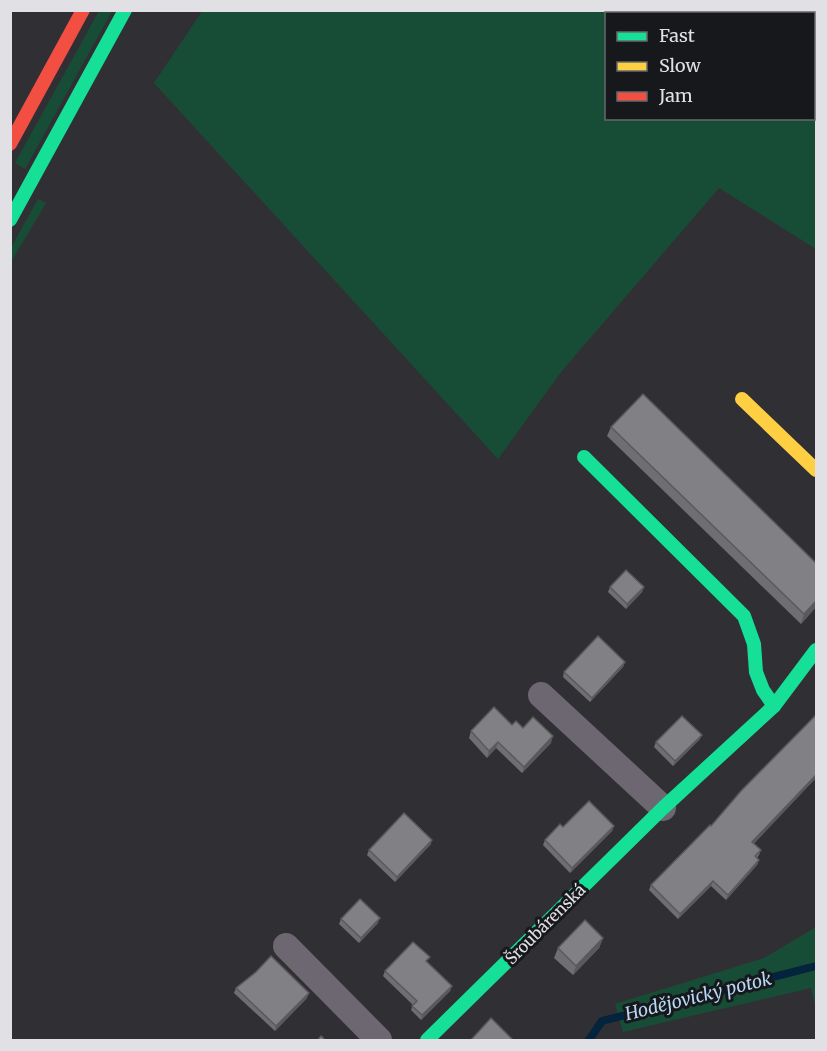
<svg xmlns="http://www.w3.org/2000/svg" width="827" height="1051" font-family="Merriweather,serif">
<style>
.green{fill:#174d37;fill-rule:evenodd}
.lines{fill:none;stroke-linecap:round;stroke-linejoin:round}
.stream{stroke:#04233c;stroke-width:8}
.street{stroke:#6c6770;stroke-width:26}
.fast{stroke:#16e098;stroke-width:14}
.slow{stroke:#ffcf43;stroke-width:14}
.jam{stroke:#f24e42;stroke-width:14}
.wall{fill:#6f6f72}
.shaded-wall{fill:#5a5a5d}
.building{fill:#818185;stroke:#5a5a5d;stroke-width:1.5}
.labels{text-anchor:middle;dominant-baseline:central;stroke-width:6;stroke-linejoin:round;paint-order:stroke}
.street-label{font-size:16px;fill:#e0e0e5;stroke:#17181b}
.water-label{font-size:18px;font-style:italic;fill:#b6d7f6;stroke:#17181b}
</style>
<rect width="100%" height="100%" fill="#303034"/>
<g class="green">
<path d="M203 10 816 11V249L719 188 561 372 498 459 154 83ZM606 14H814V118H606Z"/>
<polygon points="99,11 112,11 25,169 15,163"/>
<polygon points="38,199 46,203 11,262 11,248"/>
<polygon points="816,927 816,1008 811,988 623,1032 615,1004 764,958"/>
</g>
<g class="lines">
<polyline class="stream" points="589,1040 602,1021 816,966"/>
<g class="street">
<polyline points="541,695 663,808"/>
<polyline points="286,946 379,1040"/>
</g>
<g class="fast">
<polyline points="10,220 125,10"/>
<polyline points="584,457 744,616 754,644 756,672 763,690 774,706"/>
<polyline points="427,1040 663,808 774,706 816,650"/>
</g>
<polyline class="slow" points="742,399 816,470"/>
<polyline class="jam" points="10,144 83,10"/>
</g>
<g class="wall">
<polygon points="611,427 816,607 801,624 607,436"/>
<polygon points="610,587 644,587 642,592 626,609 608,592"/>
<polygon points="625,662 623,667 590,702 563,677 564,672"/>
<polygon points="816,718 816,781 815,779 754,843 761,850 759,855 757,858 759,860 757,865 726,900 711,886 678,919 649,890 651,885 711,826"/>
<polygon points="512,725 523,728 551,743 522,773 496,748 487,758 469,738 471,731"/>
<polygon points="700,739 673,766 654,747 656,742"/>
<polygon points="614,826 612,831 570,873 543,845 545,840 563,827"/>
<polygon points="431,844 395,882 367,855 369,850"/>
<polygon points="341,919 378,923 359,943 339,924"/>
<polygon points="603,938 599,948 573,975 554,958 558,948"/>
<polygon points="428,963 452,986 450,991 421,1020 411,1010 413,1005 383,976 385,971"/>
<polygon points="256,972 307,998 275,1031 234,993 236,988"/>
</g>
<g class="shaded-wall">
<polygon points="644,587 642,592 626,609 627,604"/>
<polygon points="816,601 816,607 801,624 804,614"/>
<polygon points="625,662 623,667 590,702 592,698"/>
<polygon points="702,735 700,739 673,766 675,761"/>
<polygon points="553,736 551,743 522,773 524,767"/>
<polygon points="498,742 496,748 487,758 489,751"/>
<polygon points="816,774 815,779 751,847 752,842"/>
<polygon points="614,826 612,831 570,873 572,868"/>
<polygon points="432,840 431,844 395,882 397,877"/>
<polygon points="759,860 757,865 726,900 728,895"/>
<polygon points="713,881 711,886 678,919 680,914"/>
<polygon points="380,918 378,923 359,943 361,938"/>
<polygon points="603,938 599,948 573,975 576,966"/>
<polygon points="452,986 450,991 421,1020 422,1015"/>
<polygon points="309,993 307,998 275,1031 276,1026"/>
</g>
<g class="building">
<polygon points="643,394 816,563 816,601 804,614 611,427"/>
<polygon points="626,570 644,587 627,604 610,587"/>
<polygon points="598,636 625,662 592,698 564,672"/>
<polygon points="494,707 512,725 516,721 523,728 533,717 553,736 524,767 498,742 489,751 471,731"/>
<polygon points="682,716 702,735 675,761 656,742"/>
<polygon points="815,716 816,718 816,775 752,842 761,850 755,856 759,860 728,895 713,881 680,914 651,885 710,825 711,826 741,791"/>
<polygon points="589,801 614,826 572,868 545,840 560,824 563,827"/>
<polygon points="404,813 432,840 397,877 369,850"/>
<polygon points="360,899 380,918 361,938 341,919"/>
<polygon points="585,920 603,938 576,966 558,948"/>
<polygon points="413,942 430,957 426,961 452,986 422,1015 412,1006 417,1001 385,971"/>
<polygon points="271,956 309,993 276,1026 236,988 256,972"/>
<polygon points="491,1018 514,1041 470,1041"/>
<polygon points="321,1036 326,1041 317,1041"/>
</g>
<g class="labels">
<g class="street-label">
<text transform="translate(545 924) rotate(-45)">Šroubárenská</text>
</g>
<g class="water-label">
<text transform="translate(698 996) rotate(-14)">Hodějovický potok</text>
</g>
</g>
<rect width="827" height="1051" fill="none" stroke="#e0e0e5" stroke-width="24"/>
<rect x="605" y="12" width="210" height="108" fill="#17181b" stroke="#67686c" stroke-width="1.5"/>
<rect x="617" y="32" width="30" height="9" fill="#16e098" stroke="#67686c" stroke-width="1.5"/>
<text x="659" y="42" font-size="18" fill="#e0e0e5">Fast</text>
<rect x="617" y="62" width="30" height="9" fill="#ffcf43" stroke="#67686c" stroke-width="1.5"/>
<text x="659" y="72" font-size="18" fill="#e0e0e5">Slow</text>
<rect x="617" y="92" width="30" height="9" fill="#f24e42" stroke="#67686c" stroke-width="1.5"/>
<text x="659" y="102" font-size="18" fill="#e0e0e5">Jam</text>
</svg>
